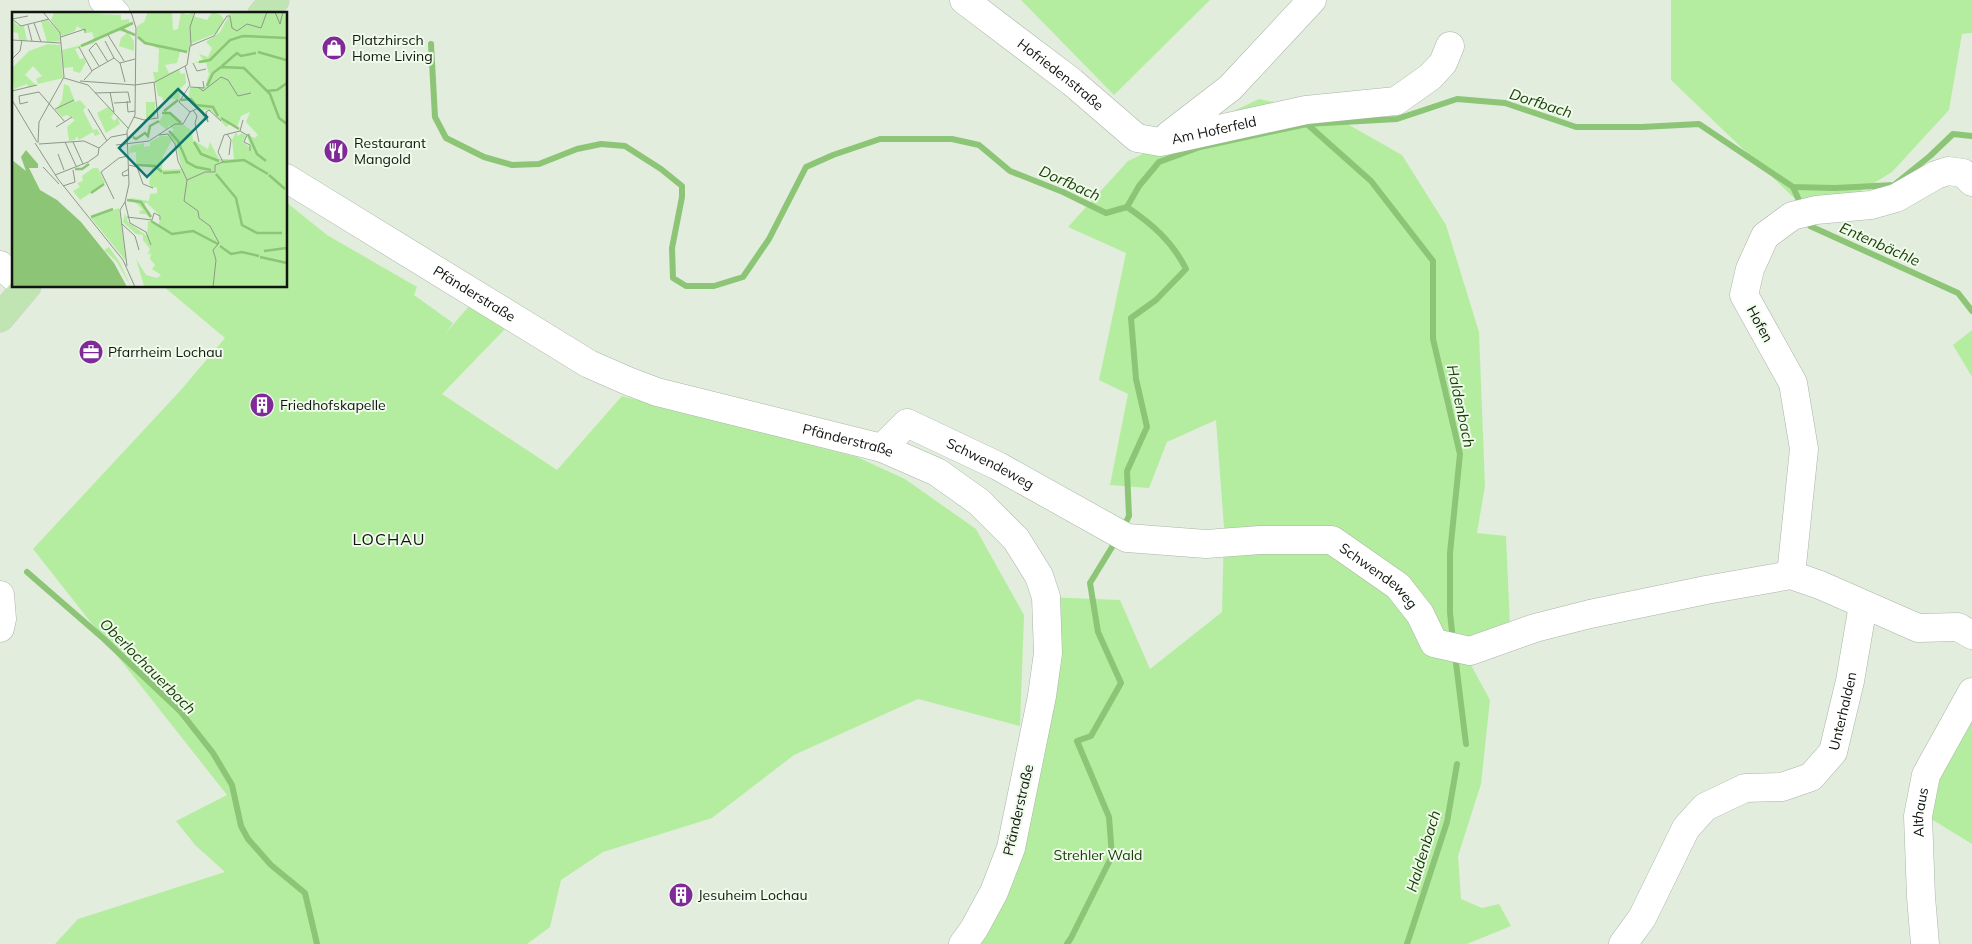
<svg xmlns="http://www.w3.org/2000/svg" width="1972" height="944" font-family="Mulish,sans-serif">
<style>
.green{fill:#b5eda0}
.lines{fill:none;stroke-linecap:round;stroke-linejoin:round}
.stream{stroke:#8cc576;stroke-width:6}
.minor-casing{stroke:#aab5a6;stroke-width:29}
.major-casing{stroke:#cfd0cf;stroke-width:29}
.minor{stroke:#fff;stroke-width:28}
.major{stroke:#c0e5b2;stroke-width:28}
.labels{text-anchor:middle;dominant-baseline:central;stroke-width:4;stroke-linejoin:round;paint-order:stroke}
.poi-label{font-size:14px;fill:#11150f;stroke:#effbeb;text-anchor:start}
.street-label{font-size:14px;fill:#11150f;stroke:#effbeb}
.park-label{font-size:14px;fill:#173b03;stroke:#effbeb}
.water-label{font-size:15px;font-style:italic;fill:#183c04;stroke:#effbeb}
.quarter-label{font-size:16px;letter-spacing:1px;fill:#11150f;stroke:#effbeb}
.inset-river{fill:none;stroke:#8cc576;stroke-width:2.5}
.inset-road{fill:none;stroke:#8e978b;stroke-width:1}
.view{fill:#0f766e;fill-opacity:0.15;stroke:#0f766e;stroke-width:2.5}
.inset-edge{fill:none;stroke:#11150f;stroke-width:2.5}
</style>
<rect width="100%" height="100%" fill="#e2eddd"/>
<g class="green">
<polygon points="1021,0 1210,0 1114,95"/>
<polygon points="1671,0 1972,0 1972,33 1962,34 1949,110 1892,172 1816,219 1671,80"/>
<polygon points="1259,99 1328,113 1402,155 1446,225 1479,332 1485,486 1477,533 1506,536 1510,626 1459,643 1490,700 1481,784 1458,856 1461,899 1482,908 1499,904 1511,926 1467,944 963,944 994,892 1046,597 1120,600 1150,669 1222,612 1224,528 1216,420 1167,442 1149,488 1110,485 1128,394 1099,380 1126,253 1068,227 1128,161"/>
<polygon points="286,202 327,235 417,287 414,295 453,323 444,335 470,305 505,329 442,394 557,470 622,396 857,457 905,479 976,529 1024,615 1020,726 918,699 794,755 712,818 603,852 561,880 550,927 527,944 55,944 78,919 225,872 195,845 176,821 227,795 33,549 180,391 225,338 163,286 286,286"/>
<polygon points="1972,330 1972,377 1953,345"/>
<polygon points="1972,702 1972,844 1928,817 1941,769"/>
</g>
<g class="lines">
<g class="stream">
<polyline points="431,44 435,117 446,138 484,157 512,165 539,164 577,149 601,144 625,146 661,169 682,186 682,197 672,248 673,278 686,286 714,286 743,277 769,239 806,167 833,155 880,139 952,139 979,145 1010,171 1063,192 1106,213 1127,207 1139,186 1159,162 1200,147 1307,124 1397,119 1457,99 1505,103 1576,127 1642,127 1699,124 1793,187 1835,188 1894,185 1930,156 1953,134 1972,136"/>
<polyline points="1307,124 1371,181 1433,261 1433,339 1460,454 1450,553 1450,613 1453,641"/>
<polyline points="1793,187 1802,207"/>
<polyline points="1807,218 1810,226 1958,293 1972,311"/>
<path d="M1123 528 1129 516 1127 471 1147 427 1136 379 1131 318 1156 300 1186 269C1172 241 1152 224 1127 207"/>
<polyline points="27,572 104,639 180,711 213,753 232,785 241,826 248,839 271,865 305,893 317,944"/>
<polyline points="1455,655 1466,744"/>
<polyline points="1067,944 1071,938 1112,856 1109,817 1077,741 1091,736 1121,683 1098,632 1090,583 1117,539"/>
<polyline points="1407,944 1447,822 1457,764"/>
</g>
<defs>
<g id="minor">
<polyline points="103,0 116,14"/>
<path id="s1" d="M964 0 1072 82 1137 138 1160 142 1306 110 1396 101 1430 77 1443 63 1450 46"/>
<polyline points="1169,135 1230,88 1312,0"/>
<path id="s2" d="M286 178 589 364 628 381 657 392 882 448 937 472 979 502 1016 539 1039 576 1046 597 1048 653 1042 696 1011 848 994 892 974 929 963 944"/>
<polyline points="0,265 14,277"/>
<path id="s3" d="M882 448 907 423 998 466 1127 538 1206 544 1260 540H1332L1398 586 1420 614 1434 643 1470 651 1535 628 1590 614 1706 590 1791 575 1820 585 1918 628 1958 627 1972 635"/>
<polyline points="1791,575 1804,449 1793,383 1744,295 1750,269 1765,236 1792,216 1816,210 1871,205 1896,198 1936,175 1948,171 1963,173 1972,182"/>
<polyline points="0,595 2,619 0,628"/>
<path id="s4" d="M1623 944 1642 918 1686 828 1705 807 1745 788 1782 787 1811 777 1833 752 1850 681 1863 605"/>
<path id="s5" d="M1925 944 1921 897 1918 816 1926 775 1972 692"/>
</g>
<g id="major">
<polyline points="262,14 275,0"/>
<polyline points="0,318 27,286"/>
</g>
</defs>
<use href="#minor" class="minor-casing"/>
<use href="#major" class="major-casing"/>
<use href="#minor" class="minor"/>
<use href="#major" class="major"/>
</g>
<defs>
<symbol id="shop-disc" viewBox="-11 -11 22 22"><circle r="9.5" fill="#7f2a98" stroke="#effbeb"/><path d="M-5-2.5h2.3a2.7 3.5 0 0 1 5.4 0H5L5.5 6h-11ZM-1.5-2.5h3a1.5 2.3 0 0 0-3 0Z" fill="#fff"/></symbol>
<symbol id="restaurant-disc" viewBox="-11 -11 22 22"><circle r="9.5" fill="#7f2a98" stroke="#effbeb"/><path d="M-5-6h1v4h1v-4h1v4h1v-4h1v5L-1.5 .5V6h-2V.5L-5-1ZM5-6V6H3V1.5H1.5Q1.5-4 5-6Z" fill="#fff"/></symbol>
<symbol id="office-disc" viewBox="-11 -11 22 22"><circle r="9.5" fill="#7f2a98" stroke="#effbeb"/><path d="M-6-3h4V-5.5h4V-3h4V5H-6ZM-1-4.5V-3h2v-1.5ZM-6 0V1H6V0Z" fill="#fff"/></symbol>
<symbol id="building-disc" viewBox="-11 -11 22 22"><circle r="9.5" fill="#7f2a98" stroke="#effbeb"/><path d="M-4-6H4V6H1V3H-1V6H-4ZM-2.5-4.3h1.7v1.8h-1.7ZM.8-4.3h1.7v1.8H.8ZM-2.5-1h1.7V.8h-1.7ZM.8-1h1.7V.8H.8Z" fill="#fff"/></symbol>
</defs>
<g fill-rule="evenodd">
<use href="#shop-disc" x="320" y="34" width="28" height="28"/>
<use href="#restaurant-disc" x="322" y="137" width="28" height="28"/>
<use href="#office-disc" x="77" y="338" width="28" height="28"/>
<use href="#building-disc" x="248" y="391" width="28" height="28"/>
<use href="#building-disc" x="667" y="881" width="28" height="28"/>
</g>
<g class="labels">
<g class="poi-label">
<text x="352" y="40">Platzhirsch<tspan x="352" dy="16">Home Living</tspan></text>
<text x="354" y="143">Restaurant<tspan x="354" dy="16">Mangold</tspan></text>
<text x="108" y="352">Pfarrheim Lochau</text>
<text x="280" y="405">Friedhofskapelle</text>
<text x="698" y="895">Jesuheim Lochau</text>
</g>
<g class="street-label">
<text stroke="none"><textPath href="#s1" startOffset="122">Hofriedenstraße</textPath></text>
<text stroke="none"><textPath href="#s1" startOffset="300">Am Hoferfeld</textPath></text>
<text stroke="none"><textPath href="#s2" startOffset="221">Pfänderstraße</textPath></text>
<text transform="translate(1760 324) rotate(61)">Hofen</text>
<text stroke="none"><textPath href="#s2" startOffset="626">Pfänderstraße</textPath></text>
<text stroke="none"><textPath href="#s3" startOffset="128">Schwendeweg</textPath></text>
<text stroke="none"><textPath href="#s3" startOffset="548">Schwendeweg</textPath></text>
<text stroke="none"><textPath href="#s4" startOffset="348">Unterhalden</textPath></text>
<text transform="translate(1018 810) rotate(-77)">Pfänderstraße</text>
<text stroke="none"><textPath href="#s5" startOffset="132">Althaus</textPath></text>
</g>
<g class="park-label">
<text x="1098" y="855">Strehler Wald</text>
</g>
<g class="water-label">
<text transform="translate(1541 103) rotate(18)">Dorfbach</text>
<text transform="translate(1070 183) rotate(24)">Dorfbach</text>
<text transform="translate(1880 244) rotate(24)">Entenbächle</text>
<text transform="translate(1461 406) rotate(78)">Haldenbach</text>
<text transform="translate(148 666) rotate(45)">Oberlochauerbach</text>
<text transform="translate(1423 851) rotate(-73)">Haldenbach</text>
</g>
<g class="quarter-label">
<text x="389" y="539">LOCHAU</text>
</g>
</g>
<g transform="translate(12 12)">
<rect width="275" height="275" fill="#e2eddd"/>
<path d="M42 0 109 3V8L117 7 118 12 120 9 121 12 113 17 122 29V39L107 34 109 26 116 20 103 19 93 22 82 31 63 37 68 47 72 46 74 50 68 61 61 59V55L51 56 50 38 77 31 82 26 80 20 75 21 65 14 63 19 50 24 39 8ZM136 0 160 1 161 18 166 17 169 0 175 3 182 0 181 4 195 8 200 0 209 3 212 8 205 21 180 31 176 40H168L165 51 153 53 157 61 167 57 169 62 173 61 174 71 167 78 168 88 155 86 151 89 150 85 146 84 141 60H146L147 37 125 26V14L132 10ZM275 0V275L132 274 124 247 134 263 145 266 149 263 140 257 143 253 138 247 139 241 135 243 138 237 131 228V223L124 222 111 210 113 201 116 210 135 224 136 209 146 213 149 205 134 190 131 195 138 200 139 207 134 202H128L127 199 131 198 122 189H115L119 186 137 189 138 182 145 181V175L140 176 137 171 140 156 124 152V140L117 141 118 134 132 131V135L138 134V130L149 124H156L160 128 151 144 150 158 170 157 164 133 156 123 162 118 157 113 155 118 146 111 154 99 180 119 181 128 196 137 198 130 207 147H222L220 128 224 120 226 124 230 121 234 124 231 130 239 136 235 123 243 126 246 123 234 110 238 100 229 104 225 115 219 112 214 115 200 99 192 98V102L176 88 178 76 193 75 197 62 194 51H182L191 48 187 42 196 45 200 36 194 30 208 20 218 1ZM0 8 5 13 12 14 15 29 7 28 6 21 0 20ZM36 8 47 21 48 29 35 30 29 9ZM36 32 48 33 51 66 26 72 24 67 30 64 21 54 13 63 24 73 16 75 15 72 2 77 0 56 17 39ZM52 72 57 74 63 90 68 88 74 95 71 98 81 118 85 117 88 122 83 124 81 120 67 128 65 124 63 128 57 129 55 115 63 108 55 103 50 105 44 98 50 88ZM134 90H143V106H134ZM96 95 102 102 99 105 102 109 106 105 108 112 94 121 85 101ZM81 156H86L93 171 68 188 61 179 68 175 65 171 71 169 70 164ZM107 196 114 249 79 206ZM97 235 107 249 119 275 105 250 92 238Z" fill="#b5eda0"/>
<path d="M14 138 26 152V156H17L28 178 45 188 69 210 102 251 115 275H0V148L14 159 9 145Z" fill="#8cc576"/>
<path class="inset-river" d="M109 17 123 23M126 25 133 31 175 40M69 34 121 11M246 40 274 48M187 50 198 48 218 28 231 24 275 26M210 54 225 41 229 44 244 41M195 74 201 61 209 55 232 56 258 82 267 106 275 112M254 79 265 78 275 71M169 88 179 87 184 93 201 95 206 104M152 99 166 88M150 101H158L169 111M209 106 227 117M157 119 166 129 175 150 184 155 199 158M236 122 245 142 254 149M121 125 124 127 133 121 136 124 138 114 147 109M182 130 189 142 207 149M211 150 232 148 256 162M125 153 143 154 150 160M63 157H70L77 152M151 161 168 160M204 162 224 186 230 213 245 221H270M257 163 273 177M79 181 92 172M115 188 129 190 139 205M79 205 101 197M139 209 160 222 181 219 206 232M208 234 219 242 230 240 247 244M252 239 275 236M248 245 275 251"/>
<path class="inset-road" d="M263 0 268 12 271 0M0 7 9 14 37 7M0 7 16 4M22 11 29 30M16 13 20 29M96 23 112 49M49 25 73 17V21M0 28 49 31M93 29 102 46M179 33 178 15 183 0M67 35 80 59M0 47 8 39 10 28M108 51 113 70M181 51 185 59 194 57M87 54 77 38 84 31 96 50M173 54 178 73 167 90 178 100M52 66 76 73 116 116M72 68 81 58 102 46 108 51 123 47M68 69 123 73 143 70 175 53 178 34 202 24 215 4H218L220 16 225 19 235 12 249 16 255 0M142 70 146 106M178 75 192 76 191 69M186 75 191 79 209 65 216 68 226 84 239 81M0 79 25 73M98 80 102 100M83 81 116 80 118 90M0 88 25 130M115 89 116 100 123 99M16 90 8 92 7 84 27 80 53 110M102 91 119 90M43 97 62 88M76 97 95 129M181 98 185 104 183 111 187 130M122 105 132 108 146 106M44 115 60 105M228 119 235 123 232 130 238 133V139M215 122 219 128 217 143M147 123 156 122 163 132 166 149 175 168 172 189 186 199 187 206 198 214 207 231 201 238 204 248 201 275M53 130 64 154M61 130 71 152M23 131 46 167 111 248 123 275M26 131 27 110 52 65 48 21 31 0M27 132 72 129 87 136 99 125 115 122M104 133 137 129 163 112H171L178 100 186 96 196 110 194 100 197 98 209 109M46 142 52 158M117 153 125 155 131 172 141 176M31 155 47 172M43 163 76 150 86 143 87 136M117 163 111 164 110 161 117 157M175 168 193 160H203V153L211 150 206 140 212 123 228 119 231 108M51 174 63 170 61 158M102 187 89 160 107 146 116 144M113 190 118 211 134 220 139 233M115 205 140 208 142 201 148 204V208M110 212 123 224 127 238M115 254 108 198 113 190 117 172 115 119 123 103 124 16 119 0"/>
<path class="view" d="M166 77 195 105 135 165 107 136Z"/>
<rect width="275" height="275" class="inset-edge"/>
</g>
</svg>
